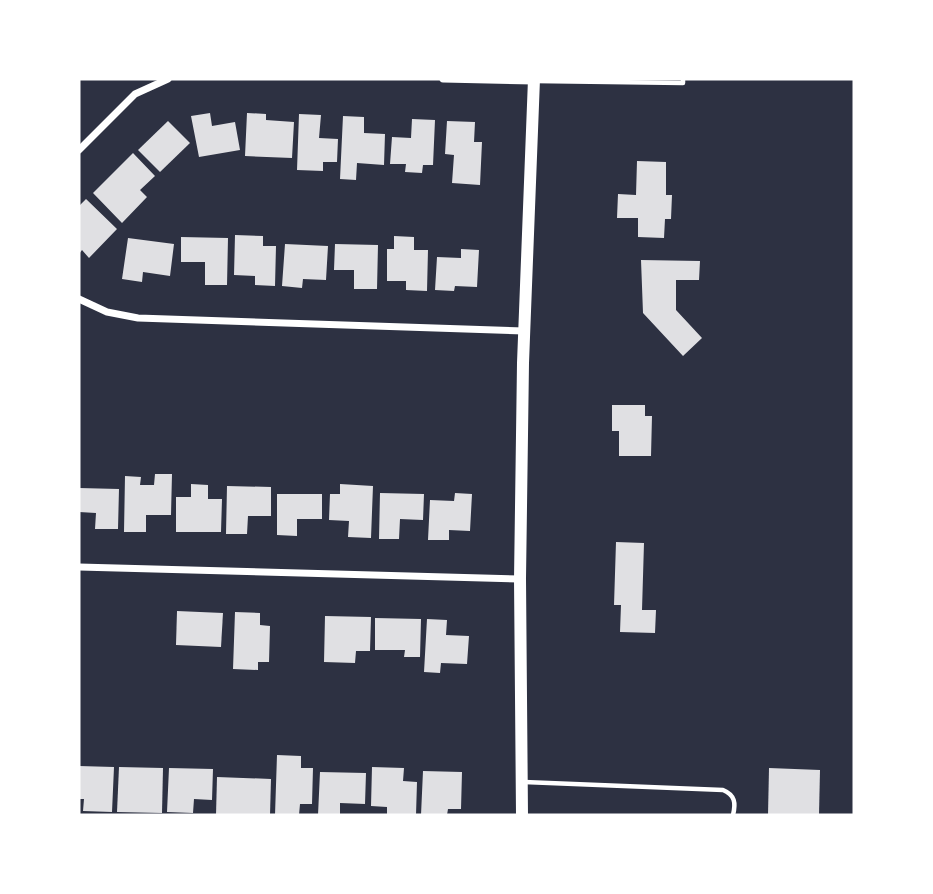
<svg xmlns="http://www.w3.org/2000/svg" width="933" height="894" font-family="Overpass,sans-serif">
<style>
.building{fill:#e0e0e3}
.lines{fill:none;stroke-linecap:round;stroke-linejoin:round}
.service{stroke:#fff;stroke-width:4.5}
.minor{stroke:#fff;stroke-width:7}
.tertiary{stroke:#fff;stroke-width:12}
</style>
<rect width="100%" height="100%" fill="#2d3142"/>
<g class="building">
<polygon points="210,113 212,126 235,122 240,150 199,157 191,116"/>
<polygon points="247,113 266,114 266,120 294,122 292,158 245,156"/>
<polygon points="299,114 321,115 319,138 338,139 337,162 323,162 323,171 297,170"/>
<polygon points="343,116 364,117 364,133 385,134 384,165 357,163 356,180 340,179"/>
<polygon points="412,119 435,120 433,165 423,165 422,173 405,172 406,164 390,164 392,137 411,138"/>
<polygon points="168,121 190,143 160,172 138,150"/>
<polygon points="447,121 475,122 474,142 482,142 480,185 452,183 454,155 445,154"/>
<polygon points="133,153 155,176 140,190 147,197 122,223 93,193"/>
<polygon points="637,161 666,162 666,195 672,195 671,219 665,219 664,238 638,237 638,218 617,218 618,194 636,195"/>
<polygon points="86,199 117,229 89,258 82,250 79,254 79,206"/>
<polygon points="235,235 263,236 263,246 276,246 275,286 255,285 255,276 234,275"/>
<polygon points="394,236 414,237 414,250 428,250 427,291 406,290 406,281 387,281 387,249 394,249"/>
<polygon points="181,237 228,238 227,285 205,285 205,262 181,262"/>
<polygon points="128,238 174,244 170,276 143,272 142,282 122,279"/>
<polygon points="285,244 328,246 326,280 303,279 302,288 282,286"/>
<polygon points="335,244 378,245 377,289 354,289 354,270 334,270"/>
<polygon points="461,249 479,250 477,287 455,286 454,291 435,290 437,257 461,258"/>
<polygon points="641,260 700,261 699,280 676,280 676,310 702,338 683,356 643,313"/>
<polygon points="612,405 645,405 645,416 652,416 651,456 619,456 619,431 612,431"/>
<polygon points="155,474 172,474 171,515 146,515 146,532 124,532 125,476 141,477 140,485 154,485"/>
<polygon points="191,484 208,485 208,499 222,499 221,532 176,532 176,497 191,497"/>
<polygon points="340,484 373,486 371,538 348,537 349,521 329,520 330,494 340,494"/>
<polygon points="227,486 271,487 271,516 248,516 247,534 226,534"/>
<polygon points="79,488 119,489 118,529 95,529 96,513 79,512"/>
<polygon points="380,493 424,494 423,520 400,519 399,539 379,539"/>
<polygon points="455,493 472,494 470,531 449,530 449,540 428,540 430,500 454,501"/>
<polygon points="277,494 322,494 322,519 297,519 297,536 277,535"/>
<polygon points="616,542 644,543 642,610 656,610 655,633 620,632 621,605 614,605"/>
<polygon points="177,611 223,613 221,647 176,645"/>
<polygon points="235,612 260,613 260,625 270,626 269,662 258,662 258,670 233,669"/>
<polygon points="325,616 371,617 370,651 356,651 355,663 324,662"/>
<polygon points="375,618 421,619 420,657 404,657 405,650 375,650"/>
<polygon points="427,619 447,620 446,635 469,636 467,664 441,663 440,673 424,672"/>
<polygon points="277,755 301,756 301,768 313,768 312,804 300,804 299,815 275,815"/>
<polygon points="79,766 114,767 112,812 83,811 84,799 79,799"/>
<polygon points="119,767 163,768 162,813 117,812"/>
<polygon points="372,767 404,768 403,781 417,782 416,815 387,815 387,807 371,806"/>
<polygon points="169,768 213,769 212,800 194,799 193,813 167,812"/>
<polygon points="769,768 820,770 819,815 768,815"/>
<polygon points="423,771 462,772 461,809 448,809 447,815 421,815"/>
<polygon points="320,772 366,773 365,804 340,803 340,815 318,815"/>
<polygon points="217,777 271,779 270,815 216,815"/>
</g>
<g class="lines">
<g class="service">
<polyline points="535,81 683,83 683,79"/>
<path d="M524 782 723 790C735 795 736 803 733 815"/>
</g>
<g class="minor">
<polyline points="443,79 534,81"/>
<polyline points="79,150 135,94 168,79"/>
<polyline points="79,299 107,312 138,318 524,331"/>
<polyline points="79,567 520,579"/>
</g>
<polyline class="tertiary" points="522,815 520,579 523,363 534,79"/>
</g>
<rect width="933" height="894" fill="none" stroke="#ffffff" stroke-width="161"/>
</svg>
